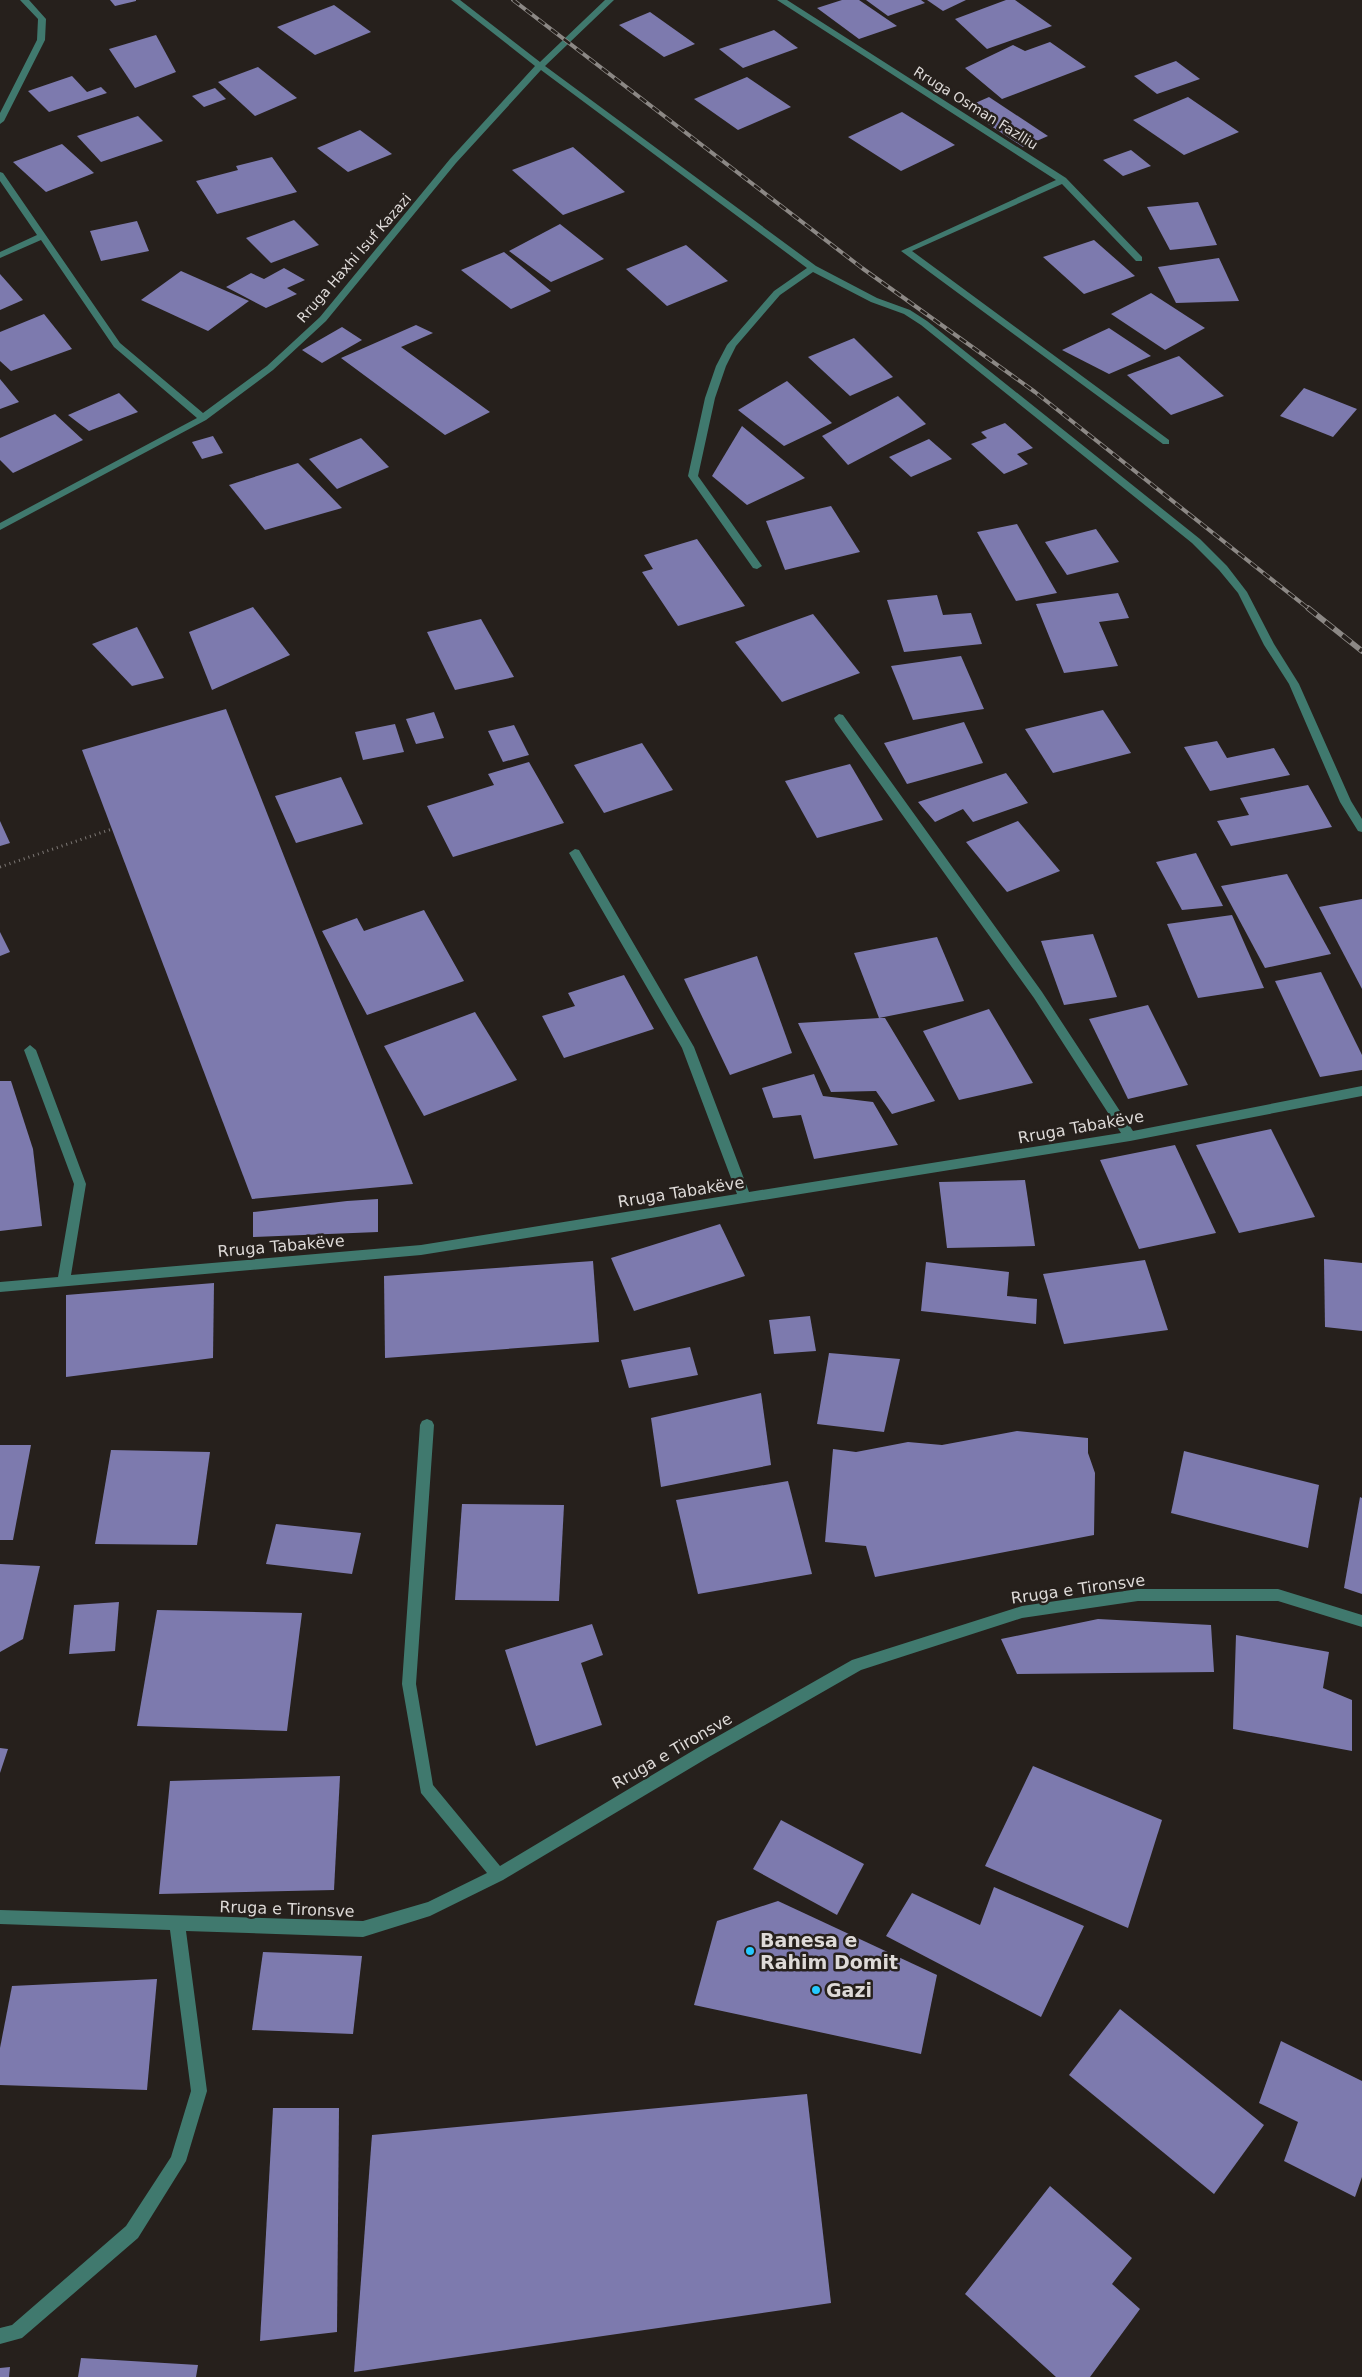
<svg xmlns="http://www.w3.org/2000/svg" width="1362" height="2377" font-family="'DejaVu Sans',sans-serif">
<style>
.building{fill:#7d7aae}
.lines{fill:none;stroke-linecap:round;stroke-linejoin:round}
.path{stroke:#7d7875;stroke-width:3;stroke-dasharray:1 4;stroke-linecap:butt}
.minor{fill:#40796e;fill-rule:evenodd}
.rail-far1-casing{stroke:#8c8885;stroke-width:4}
.rail-casing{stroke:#8c8885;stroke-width:5.5}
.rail-far1{stroke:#26201c;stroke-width:2.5;stroke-dasharray:8;stroke-linecap:butt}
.rail{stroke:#26201c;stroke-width:4;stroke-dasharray:11;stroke-linecap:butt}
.poi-dot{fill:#25c9fe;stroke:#26201c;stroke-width:2}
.labels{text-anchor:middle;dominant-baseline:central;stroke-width:5;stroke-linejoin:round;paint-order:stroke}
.far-street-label{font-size:14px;fill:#dedad8;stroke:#26201c}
.street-label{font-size:16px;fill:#dedad8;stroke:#26201c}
.near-poi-label{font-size:19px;font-weight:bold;fill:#dedad8;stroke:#26201c;text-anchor:start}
</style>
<rect width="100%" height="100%" fill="#26201c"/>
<g class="building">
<polygon points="110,0 136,0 136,1 115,6"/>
<polygon points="842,0 859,0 897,26 859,39 817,8"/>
<polygon points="866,0 921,0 925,3 888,16"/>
<polygon points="927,0 966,0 943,11"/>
<polygon points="1006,0 1015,0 1052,26 987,49 955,19"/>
<polygon points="334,5 371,32 315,55 277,27"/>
<polygon points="650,12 695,44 664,57 619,25"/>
<polygon points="774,30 798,48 743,68 719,49"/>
<polygon points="156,35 176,72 135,88 109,49"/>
<polygon points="1050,42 1086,67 1002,99 965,68 1013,45 1025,51"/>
<polygon points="1176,61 1200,79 1157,94 1134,76"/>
<polygon points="258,67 297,98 255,116 218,82"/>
<polygon points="72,76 87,92 101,87 107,93 49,112 28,91"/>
<polygon points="747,77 791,107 738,130 694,99"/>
<polygon points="215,88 226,99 204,107 192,96"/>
<polygon points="989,97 1048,136 1023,147 964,108"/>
<polygon points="1188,97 1239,132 1184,155 1133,120"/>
<polygon points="902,112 955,145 901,171 848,137"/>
<polygon points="138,116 163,141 101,162 77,136"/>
<polygon points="360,130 392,154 348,172 317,148"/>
<polygon points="62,144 94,173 46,192 13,162"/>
<polygon points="573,147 625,192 563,215 512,170"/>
<polygon points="1131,150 1151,166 1123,176 1103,160"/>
<polygon points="272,157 297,192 217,214 196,181 238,170 236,166"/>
<polygon points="1198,202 1217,245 1170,250 1147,207"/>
<polygon points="294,220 319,245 271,263 246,238"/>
<polygon points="137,221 149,251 101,261 90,231"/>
<polygon points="560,224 604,259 551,282 509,251"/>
<polygon points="1094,240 1135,276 1084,294 1043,257"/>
<polygon points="686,245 728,281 667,306 626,269"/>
<polygon points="504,252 551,291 511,309 461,270"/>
<polygon points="1219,258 1239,301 1176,303 1158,267"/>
<polygon points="284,268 305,280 287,288 297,294 266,308 226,287 251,273 264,279"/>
<polygon points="181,271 249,301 208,331 141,300"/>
<polygon points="0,274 23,300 0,310"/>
<polygon points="1151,293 1205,328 1165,350 1111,314"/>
<polygon points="44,314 72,349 11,371 0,361 0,332"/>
<polygon points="416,325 433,333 401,347 490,412 445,435 341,358"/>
<polygon points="342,327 362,340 322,363 302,350"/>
<polygon points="1109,328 1151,356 1109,374 1062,350"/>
<polygon points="854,338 893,377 850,396 808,357"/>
<polygon points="1179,356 1224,396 1171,415 1127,375"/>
<polygon points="0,379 19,402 0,409"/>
<polygon points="787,381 832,423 784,446 738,410"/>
<polygon points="1304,388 1357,409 1333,437 1280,416"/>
<polygon points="119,393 138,412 89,431 68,415"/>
<polygon points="898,396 926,424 848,465 822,436"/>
<polygon points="55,414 83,440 13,473 0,460 0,438"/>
<polygon points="1005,423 1033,448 1017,454 1028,464 1004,474 971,444 987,438 981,432"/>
<polygon points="742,426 805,478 747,505 712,476"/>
<polygon points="213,436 223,453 202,459 192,442"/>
<polygon points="361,438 389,467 337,489 309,459"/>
<polygon points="929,439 952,459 911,477 889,457"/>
<polygon points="298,463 342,508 265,530 229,485"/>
<polygon points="831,506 860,552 785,570 766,521"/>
<polygon points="1017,524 1057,593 1016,601 977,532"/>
<polygon points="1096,529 1119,562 1067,575 1045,542"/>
<polygon points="697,539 745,606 678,626 642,572 653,569 644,555"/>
<polygon points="1118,593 1129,618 1099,622 1118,666 1064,673 1036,604"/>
<polygon points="937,595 943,615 971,613 982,644 904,652 887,600"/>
<polygon points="253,607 290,655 212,690 189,632"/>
<polygon points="813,614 860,673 782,702 735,642"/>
<polygon points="481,619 514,677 455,690 427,632"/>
<polygon points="137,627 164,678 132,686 92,644"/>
<polygon points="961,656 984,709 913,720 891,666"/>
<polygon points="226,709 413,1184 252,1199 82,750"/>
<polygon points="1103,710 1131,753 1053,773 1025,729"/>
<polygon points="434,712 444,738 416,744 406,719"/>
<polygon points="964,722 983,763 907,784 884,743"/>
<polygon points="395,724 404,752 363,760 355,732"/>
<polygon points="514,725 529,755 503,762 488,731"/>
<polygon points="1217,741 1227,758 1274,748 1290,775 1210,791 1184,747"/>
<polygon points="642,743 673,790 604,813 574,765"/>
<polygon points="529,762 564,823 453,857 427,806 494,785 488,774"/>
<polygon points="850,764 883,820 817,838 785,781"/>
<polygon points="1006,773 1028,803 973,822 963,809 935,822 918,802"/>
<polygon points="341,777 363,824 296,843 275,796"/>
<polygon points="1308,785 1332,827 1231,846 1217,821 1249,815 1240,798"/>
<polygon points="0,821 10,843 0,846"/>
<polygon points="1018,821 1060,871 1007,892 966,842"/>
<polygon points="1196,853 1223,906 1182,910 1156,862"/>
<polygon points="1287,874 1331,954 1265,968 1221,886"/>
<polygon points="1362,899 1362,989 1319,907"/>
<polygon points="424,910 464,981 367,1015 322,931 357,918 364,931"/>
<polygon points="1232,915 1264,988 1198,998 1167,924"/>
<polygon points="0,932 10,952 0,956"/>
<polygon points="1093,934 1117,997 1064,1005 1041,941"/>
<polygon points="937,937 964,1001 879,1018 854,953"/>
<polygon points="757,956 792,1053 730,1075 684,979"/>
<polygon points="1321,972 1362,1055 1362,1070 1320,1077 1275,981"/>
<polygon points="624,975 654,1029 564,1058 542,1016 575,1006 568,993"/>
<polygon points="1148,1005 1188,1085 1128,1099 1089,1019"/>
<polygon points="989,1009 1033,1083 959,1100 923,1031"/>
<polygon points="475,1012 517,1080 424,1116 384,1046"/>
<polygon points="880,1018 885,1018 935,1101 892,1114 876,1091 831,1092 798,1023"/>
<polygon points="814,1074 823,1096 873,1102 898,1145 814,1159 801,1115 773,1118 762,1088"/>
<polygon points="0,1081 11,1081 33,1149 42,1226 0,1231"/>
<polygon points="1271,1129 1315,1217 1239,1233 1196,1145"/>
<polygon points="1175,1145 1216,1233 1139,1249 1100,1160"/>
<polygon points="1025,1180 1035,1246 947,1248 939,1182"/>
<polygon points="378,1199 378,1232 253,1237 253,1212 347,1201"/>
<polygon points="720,1224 745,1276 634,1311 611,1258"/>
<polygon points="1324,1259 1362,1263 1362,1331 1325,1327"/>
<polygon points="1145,1260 1168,1330 1064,1344 1043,1274"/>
<polygon points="593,1261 599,1342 385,1358 384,1276"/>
<polygon points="926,1262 1009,1272 1007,1296 1037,1299 1036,1324 921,1311"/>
<polygon points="214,1283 213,1358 66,1377 66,1295"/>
<polygon points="810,1316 816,1351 774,1354 769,1320"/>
<polygon points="690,1347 698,1375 629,1388 621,1360"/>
<polygon points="829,1353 900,1359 884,1432 817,1424"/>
<polygon points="761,1393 771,1465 661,1487 651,1418"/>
<polygon points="1017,1431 1088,1438 1088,1453 1095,1473 1094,1535 875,1577 866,1546 825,1542 833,1449 856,1452 908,1442 942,1445"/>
<polygon points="0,1445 31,1445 13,1540 0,1540"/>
<polygon points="111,1450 210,1452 197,1545 95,1544"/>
<polygon points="1184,1451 1319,1485 1308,1548 1171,1513"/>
<polygon points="788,1481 812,1574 698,1594 676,1500"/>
<polygon points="1360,1497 1362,1498 1362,1594 1344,1588"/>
<polygon points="462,1504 564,1505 559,1601 455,1600"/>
<polygon points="276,1524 361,1533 352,1574 266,1564"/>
<polygon points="0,1564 40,1566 23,1639 0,1652"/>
<polygon points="119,1602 115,1651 69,1654 74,1605"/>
<polygon points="157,1610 302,1613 287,1731 137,1726"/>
<polygon points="1098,1619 1211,1625 1214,1672 1017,1674 1001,1639"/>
<polygon points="592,1624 603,1655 581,1663 602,1725 536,1746 505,1650"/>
<polygon points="1236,1635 1329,1652 1323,1688 1352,1700 1352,1751 1233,1729"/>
<polygon points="0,1748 8,1749 0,1773"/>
<polygon points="1033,1766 1162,1820 1128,1928 985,1866"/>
<polygon points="340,1776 334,1890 159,1894 170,1781"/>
<polygon points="781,1820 864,1864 837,1915 753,1869"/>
<polygon points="994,1887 1084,1926 1041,2017 886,1936 912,1893 980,1925"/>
<polygon points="778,1901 937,1975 921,2054 694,2005 717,1921"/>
<polygon points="263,1952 362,1956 353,2034 252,2030"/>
<polygon points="157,1979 147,2090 0,2085 0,2048 12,1986"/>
<polygon points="1120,2009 1264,2125 1214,2194 1069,2075"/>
<polygon points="1281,2041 1362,2081 1362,2177 1355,2197 1284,2161 1298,2122 1259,2103"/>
<polygon points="807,2094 831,2303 354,2372 372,2135"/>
<polygon points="273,2108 339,2108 337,2332 260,2341"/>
<polygon points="1050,2186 1132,2258 1112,2284 1140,2309 1090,2377 1056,2377 965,2294"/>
<polygon points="81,2358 198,2365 196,2377 78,2377"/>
<polygon points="10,2367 9,2377 0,2377 0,2368"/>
</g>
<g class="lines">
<polyline class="path" points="0,867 112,829"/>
<g class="minor">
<polygon points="20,0 29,0 46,19 45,40 4,121 0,124 0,113 37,40 38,19"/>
<polygon points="451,0 460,0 540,62 605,0 614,0 545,66 816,266 877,298 910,310 927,321 1200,539 1227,566 1247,592 1274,644 1299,684 1351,801 1362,819 1362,832 1358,831 1340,802 1289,684 1264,645 1238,593 1219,570 1192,543 921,325 904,314 871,302 813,272 780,295 736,346 726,366 715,398 698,476 762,566 757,569 753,568 688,476 705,398 716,366 727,345 774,291 807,268 541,70 456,163 326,321 273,370 206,420 0,530 0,523 197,418 114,347 41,240 0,258 0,252 37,235 0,181 0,172 3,173 120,343 203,413 267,366 320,317 450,159 535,66"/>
<polygon points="777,0 787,0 1066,178 1142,257 1142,261 1136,261 1062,184 912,251 1169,440 1169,444 1163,444 901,251 1056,180"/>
<polygon points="839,714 843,715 1042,992 1133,1131 1362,1086 1362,1096 1130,1141 421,1255 0,1292 0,1282 58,1277 74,1184 24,1050 30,1045 36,1050 86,1184 71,1275 421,1245 737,1194 682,1048 569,853 575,849 579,850 694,1047 749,1192 1121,1133 1034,998 835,721 834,718"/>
<polygon points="427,1419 432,1421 434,1425 416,1684 433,1785 500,1866 699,1747 852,1660 1022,1606 1138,1589 1278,1589 1362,1615 1362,1627 1278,1601 1138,1601 1022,1618 861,1670 709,1757 503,1880 430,1916 363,1937 186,1931 207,2091 186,2161 138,2238 22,2338 0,2344 0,2328 12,2325 126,2226 171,2157 191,2091 170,1930 0,1924 0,1910 363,1921 428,1902 487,1873 421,1793 402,1684 420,1425 422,1421"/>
</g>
<defs>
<polyline id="rail-far1" points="513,0 862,268 1035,392 1309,609"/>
<polyline id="rail" points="1308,608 1362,651"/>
</defs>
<use href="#rail-far1" class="rail-far1-casing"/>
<use href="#rail" class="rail-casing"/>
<use href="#rail-far1" class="rail-far1"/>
<use href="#rail" class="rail"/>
</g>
<g class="poi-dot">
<circle cx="750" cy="1951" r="5"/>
<circle cx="816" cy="1990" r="5"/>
</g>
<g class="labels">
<g class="far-street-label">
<text transform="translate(976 108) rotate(32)">Rruga Osman Fazlliu</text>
<text transform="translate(354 258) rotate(-49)">Rruga Haxhi Isuf Kazazi</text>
</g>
<g class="street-label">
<text transform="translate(1081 1127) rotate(-10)">Rruga Tabakëve</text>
<text transform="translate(681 1192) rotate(-9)">Rruga Tabakëve</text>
<text transform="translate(281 1246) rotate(-5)">Rruga Tabakëve</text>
<text transform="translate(1078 1589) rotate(-8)">Rruga e Tironsve</text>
<text transform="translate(672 1751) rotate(-30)">Rruga e Tironsve</text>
<text transform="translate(287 1909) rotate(2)">Rruga e Tironsve</text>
</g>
<g class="near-poi-label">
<text x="760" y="1940">Banesa e<tspan x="760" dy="22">Rahim Domit</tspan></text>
<text x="826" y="1990">Gazi</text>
</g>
</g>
</svg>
